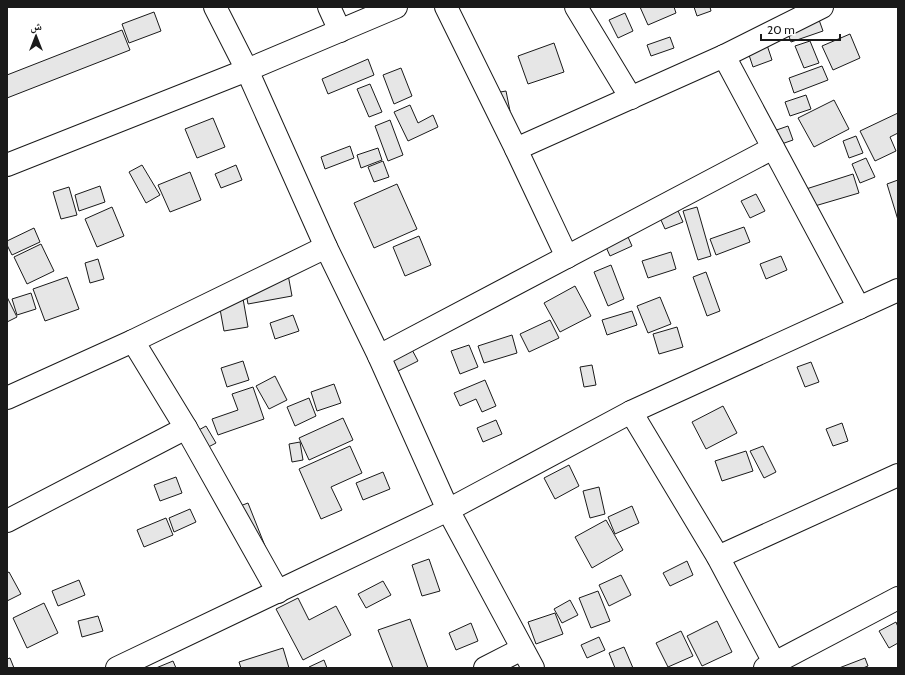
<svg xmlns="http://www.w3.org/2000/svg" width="905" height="675" font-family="Cabin,'Noto Naskh Arabic',sans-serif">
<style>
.building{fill:#e6e6e6;stroke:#1a1a1a}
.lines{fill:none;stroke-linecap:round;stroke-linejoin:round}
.street-casing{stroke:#1a1a1a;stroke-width:24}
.street{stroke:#fff;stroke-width:22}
</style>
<rect width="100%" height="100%" fill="#fff"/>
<g class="building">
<polygon points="640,7 674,7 676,13 648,25"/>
<polygon points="694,7 710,7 711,11 697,16"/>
<polygon points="154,12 161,31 129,43 122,24"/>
<polygon points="625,13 633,31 618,38 609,20"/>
<polygon points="818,17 823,31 791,42 786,28"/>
<polygon points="122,30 130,50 7,98 7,75"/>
<polygon points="850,34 860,58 833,70 822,46"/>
<polygon points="670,37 674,48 651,56 647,45"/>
<polygon points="810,41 819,63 804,68 795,46"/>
<polygon points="766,42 772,60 753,67 747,49"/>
<polygon points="554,43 564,72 528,84 518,56"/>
<polygon points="368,59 374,75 328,94 322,79"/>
<polygon points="822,66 828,80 794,93 789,78"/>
<polygon points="401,68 412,96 394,104 383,75"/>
<polygon points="370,84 382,112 369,117 357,89"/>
<polygon points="506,91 510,111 494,114 489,94"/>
<polygon points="806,95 811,109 790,116 785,102"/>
<polygon points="834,100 849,129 814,147 798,118"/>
<polygon points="410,105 418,123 433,115 438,127 408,141 394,112"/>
<polygon points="898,113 898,133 890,137 896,151 875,161 860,131"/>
<polygon points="213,118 225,147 197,158 185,129"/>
<polygon points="390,120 403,155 388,161 375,126"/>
<polygon points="788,126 793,140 773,147 768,133"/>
<polygon points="856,136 863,153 849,158 843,141"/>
<polygon points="350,146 354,158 325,169 321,157"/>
<polygon points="378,148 382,160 361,168 357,155"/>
<polygon points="866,158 875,177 860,183 852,164"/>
<polygon points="383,161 389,177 374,182 368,167"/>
<polygon points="142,165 160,195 146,203 129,172"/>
<polygon points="236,165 242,180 221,188 215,174"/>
<polygon points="190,172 201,200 170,212 158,185"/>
<polygon points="853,174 859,193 808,208 803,190"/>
<polygon points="898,180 898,220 887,184"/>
<polygon points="397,184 417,229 374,248 354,203"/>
<polygon points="100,186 105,202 79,211 75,195"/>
<polygon points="69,187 77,215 61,219 53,192"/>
<polygon points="670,193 683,222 665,229 652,200"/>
<polygon points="756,194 765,211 750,218 741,201"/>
<polygon points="112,207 124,236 97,247 85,219"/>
<polygon points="697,207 711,256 698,260 683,211"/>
<polygon points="744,227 750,242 716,255 710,239"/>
<polygon points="34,228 40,242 12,255 7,245 7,241"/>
<polygon points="624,228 632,246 610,256 602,238"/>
<polygon points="419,236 431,265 405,276 393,247"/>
<polygon points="41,244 54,271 27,284 14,257"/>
<polygon points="671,252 676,269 648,278 642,261"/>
<polygon points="781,256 787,270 766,279 760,264"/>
<polygon points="98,259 104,279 90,283 85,263"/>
<polygon points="611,265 624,299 608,306 594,272"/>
<polygon points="287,269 292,296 248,304 243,277"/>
<polygon points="706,272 720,311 707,316 693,277"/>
<polygon points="67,277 79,309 45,321 33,289"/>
<polygon points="575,286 591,316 560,332 544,303"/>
<polygon points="31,293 36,309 17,315 12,299"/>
<polygon points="242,293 248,327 224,331 218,298"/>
<polygon points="7,297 17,317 7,322"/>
<polygon points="660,297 671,324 648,333 637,306"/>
<polygon points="632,311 637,325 607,335 602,320"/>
<polygon points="293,315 299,331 275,339 270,323"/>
<polygon points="550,320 559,338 529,352 520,334"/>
<polygon points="677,327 683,347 659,354 653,334"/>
<polygon points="512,335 517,353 484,363 478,346"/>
<polygon points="409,344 418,361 398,371 389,353"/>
<polygon points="469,345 478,367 460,374 451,351"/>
<polygon points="243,361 249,380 227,387 221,368"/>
<polygon points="811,362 819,382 805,387 797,367"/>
<polygon points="592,365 596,385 584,387 580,367"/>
<polygon points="275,376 287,400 269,409 256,386"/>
<polygon points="485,380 496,406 482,412 476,399 460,406 454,393"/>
<polygon points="334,384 341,403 317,411 311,392"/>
<polygon points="253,387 264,419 218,435 212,419 238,410 232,394"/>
<polygon points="309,398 316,416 295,426 287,407"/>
<polygon points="723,406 737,433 706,449 692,422"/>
<polygon points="343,418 353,440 309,460 299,438"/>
<polygon points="496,420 502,434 483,442 477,428"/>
<polygon points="842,423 848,441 833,446 826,429"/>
<polygon points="206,426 216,443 195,454 186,437"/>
<polygon points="300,442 303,460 292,462 289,444"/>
<polygon points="350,446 362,473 331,487 342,510 321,519 299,469"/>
<polygon points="763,446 776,472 764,478 750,451"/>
<polygon points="746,451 753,471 722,481 715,461"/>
<polygon points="569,465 579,486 555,499 544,478"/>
<polygon points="383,472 390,489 363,500 356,483"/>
<polygon points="176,477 182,493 160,501 154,485"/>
<polygon points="599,487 605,514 590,518 583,491"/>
<polygon points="248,503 267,551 232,509"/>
<polygon points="632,506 639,523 615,534 608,517"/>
<polygon points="190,509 196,522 174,532 169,518"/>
<polygon points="166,518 173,535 144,547 137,530"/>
<polygon points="606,520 623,550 592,568 575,537"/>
<polygon points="429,559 440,591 422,596 412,565"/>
<polygon points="687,561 693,575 670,586 663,573"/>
<polygon points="9,572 21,594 7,601 7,573"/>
<polygon points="621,575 631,595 609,606 599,585"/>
<polygon points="79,580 85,595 58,606 52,591"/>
<polygon points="383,581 391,595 366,608 358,594"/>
<polygon points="598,591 610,621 591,628 579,598"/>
<polygon points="298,598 309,620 336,606 351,635 303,660 276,609"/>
<polygon points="570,600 578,615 562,623 554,609"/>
<polygon points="44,603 58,633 27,648 13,618"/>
<polygon points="555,613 563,634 536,644 528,622"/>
<polygon points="98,616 103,631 82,637 78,621"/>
<polygon points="410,619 428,668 393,668 378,630"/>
<polygon points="717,621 732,652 702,666 687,636"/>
<polygon points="896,622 898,627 898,643 889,648 879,631"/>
<polygon points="471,623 478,641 456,650 449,633"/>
<polygon points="681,631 693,656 668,667 656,643"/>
<polygon points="599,637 605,650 587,658 581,645"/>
<polygon points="624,647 633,668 615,668 609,653"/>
<polygon points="283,648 289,668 241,668 239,662"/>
<polygon points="10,658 14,668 7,668 7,659"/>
<polygon points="865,658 868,666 863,668 839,668"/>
<polygon points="324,660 327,668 309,668 309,667"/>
<polygon points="173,661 176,668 156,668"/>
</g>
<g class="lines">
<defs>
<g id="street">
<polyline points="215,7 247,70 326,247 379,356 448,510 533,668"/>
<polyline points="329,7 340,31"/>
<polyline points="446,7 516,149 567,257"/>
<polyline points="576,7 631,98"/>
<polyline points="724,56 859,308"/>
<polyline points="516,149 724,56 822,7"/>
<polyline points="7,165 247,70 396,7"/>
<polyline points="133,341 186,428 278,592"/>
<polyline points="379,356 773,148"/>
<polyline points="7,398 133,341 326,247"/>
<polyline points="631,412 718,557 777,668"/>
<polyline points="7,521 186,428"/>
<polyline points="718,557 898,475"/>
<polyline points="117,668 448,510 631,412 898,290"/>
<polyline points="485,668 522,649"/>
<polyline points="765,668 898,598"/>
</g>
</defs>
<use href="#street" class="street-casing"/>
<use href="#street" class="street"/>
</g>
<rect width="905" height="675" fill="none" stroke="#1a1a1a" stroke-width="16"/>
<g transform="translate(36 36)" stroke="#ffffff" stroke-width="3" paint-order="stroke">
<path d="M0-3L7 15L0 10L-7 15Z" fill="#1a1a1a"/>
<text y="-6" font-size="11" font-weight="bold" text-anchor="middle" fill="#1a1a1a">ش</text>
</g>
<path d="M761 34v6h79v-6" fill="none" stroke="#1a1a1a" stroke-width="2"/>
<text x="767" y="34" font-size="12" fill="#1a1a1a" stroke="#ffffff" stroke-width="3" paint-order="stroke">20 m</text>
</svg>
